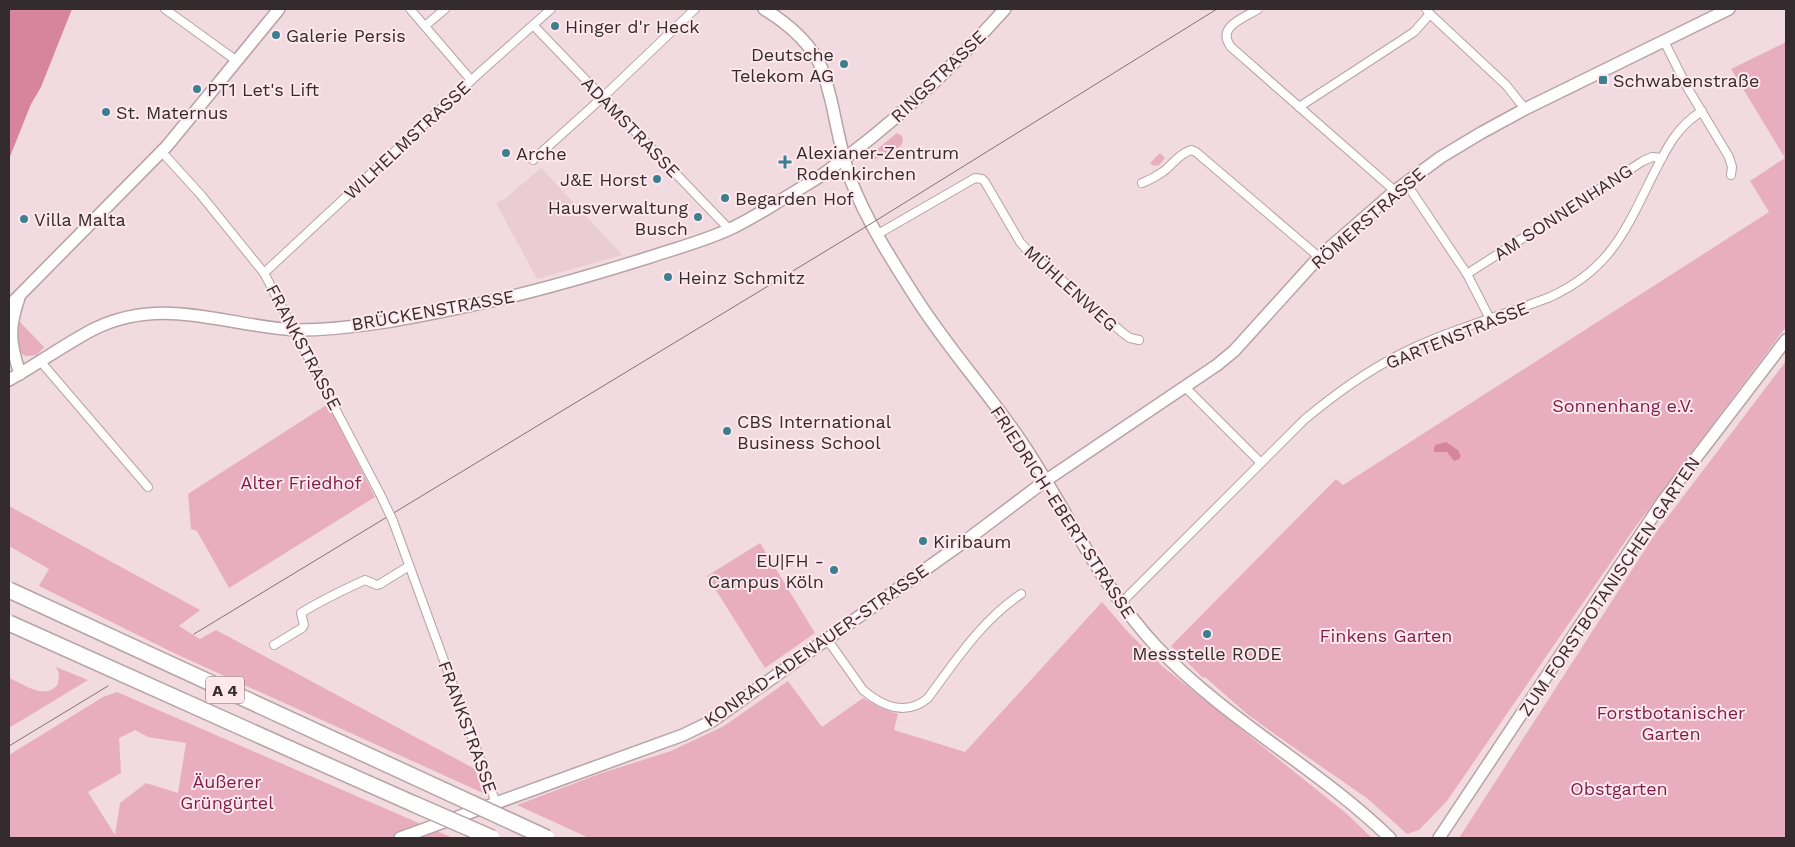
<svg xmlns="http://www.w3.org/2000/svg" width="1795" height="847" font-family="'Work Sans',sans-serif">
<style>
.built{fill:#eaccd4}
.green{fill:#e8aebf;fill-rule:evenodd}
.water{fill:#d7859f}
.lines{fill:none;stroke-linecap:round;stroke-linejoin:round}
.street-casing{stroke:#b7a2a8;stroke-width:10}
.secondary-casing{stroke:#b7a2a8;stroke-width:14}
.highway-casing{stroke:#b7a2a8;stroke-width:18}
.street{stroke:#fff;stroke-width:8}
.secondary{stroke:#fff;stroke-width:11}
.highway{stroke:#fff;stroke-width:15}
.tram{stroke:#827377;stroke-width:1}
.street-bridge-casing{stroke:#b7a2a8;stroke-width:10;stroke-linecap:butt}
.highway-bridge-casing{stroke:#b7a2a8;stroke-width:18;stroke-linecap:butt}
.street-bridge{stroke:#fff;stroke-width:8}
.highway-bridge{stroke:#fff;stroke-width:15}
.poi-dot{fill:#3d7f91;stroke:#fee8ee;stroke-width:2}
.labels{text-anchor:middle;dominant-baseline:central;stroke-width:4;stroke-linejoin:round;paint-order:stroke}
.shield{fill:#fee8ee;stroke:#716468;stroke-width:1}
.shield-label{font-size:16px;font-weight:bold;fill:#342b2e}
.poi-label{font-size:18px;fill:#342b2e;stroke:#fee8ee;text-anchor:start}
.street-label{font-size:18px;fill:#342b2e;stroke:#fee8ee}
.park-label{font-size:18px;fill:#7d1c45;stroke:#fee8ee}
</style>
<rect width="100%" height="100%" fill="#f1dae0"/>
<polygon class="built" points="541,168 575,204 622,255 537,279 496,203 506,198"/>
<g class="green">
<polygon points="1786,42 1786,327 1633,530 1447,801 1419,830 1407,834 1368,799 1286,742 1247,714 1205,677 1203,678 1171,646 1336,479 1343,485 1769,212 1750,181 1785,158 1731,69"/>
<polygon points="897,133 902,136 903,141 901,146 872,161 871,160 873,157 871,154"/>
<polygon points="1160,153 1165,158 1159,165 1154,166 1150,163"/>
<polygon points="19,321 44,347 37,355 25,356 17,349 17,326"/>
<polygon points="1786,361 1786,838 1459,838 1657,531"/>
<polygon points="328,404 375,497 229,588 197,531 191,529 188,494"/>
<polygon points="9,506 200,610 179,626 200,639 216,630 475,769 483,793 176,654 39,586 49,569 9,546"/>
<polygon points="760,543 815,633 765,668 707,576"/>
<polygon points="1102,602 1128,632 1162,666 1347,814 1372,838 589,838 517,805 602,773 671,751 724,726 788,681 822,727 863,698 879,707 898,714 894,730 965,752"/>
<path d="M56 667 88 680 9 728V678C24 684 45 701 58 684L59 673Z"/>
<path d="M117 692 453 838H9V755L103 697ZM135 730 148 737 186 743 178 793 146 783 120 803 115 835 88 792 121 773 119 738Z"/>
</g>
<g class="water">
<polygon points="9,9 72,9 41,87 31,104 9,159"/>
<polygon points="1446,442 1458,450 1461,456 1459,459 1454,461 1447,452 1434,452 1434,448 1435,445"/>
</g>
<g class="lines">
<defs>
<g id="street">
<polyline points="165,9 237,61"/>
<polyline points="410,9 471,80"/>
<path d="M1258 9C1242 19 1216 27 1231 47L1395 191"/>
<polyline points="1426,9 1430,14 1506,85 1525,109"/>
<polyline points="533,25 729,229"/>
<polyline points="425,26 445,9"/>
<polyline points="1664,41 1687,87 1729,157 1732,167 1731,175"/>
<polyline points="1299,107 1414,32 1430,14"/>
<polyline points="161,151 201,195 264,273 380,494"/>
<polyline points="533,160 603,97 695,9"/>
<path d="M1142 183C1150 180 1157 176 1164 171 1174 163 1179 154 1191 150L1196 152 1319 257"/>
<polyline points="1406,183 1467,274 1490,319"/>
<polyline points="878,234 975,178 982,179 985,182 1020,242 1028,251 1123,333 1130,338 1139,340"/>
<polyline points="264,273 477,75 551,9"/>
<polyline points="1467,274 1643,161 1652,157 1662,158"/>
<polyline points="41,362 148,487"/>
<polyline points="1185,387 1261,463"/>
<polyline points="393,521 496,803"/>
<path d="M1120 604 1305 419C1334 395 1364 373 1397 356 1445 331 1499 317 1550 297 1609 270 1625 232 1652 177 1666 150 1675 128 1702 111"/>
<path d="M827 639 863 690C883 707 907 716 928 698 956 660 982 620 1021 594"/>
<path d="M274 645 302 628 304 625 301 613C322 600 343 590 365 580L377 585 380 584 409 566"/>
</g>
<g id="secondary">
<path d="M764 9C787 23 811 43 822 69 826 79 828 90 831 100 837 126 841 152 850 178 865 218 891 259 914 295 946 346 987 391 1021 441 1067 509 1099 585 1156 646 1226 720 1318 768 1390 838"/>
<path d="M19 298C8 329 10 343 20 374"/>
<polyline points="9,306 167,146 279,9"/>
<path d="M9 380C38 364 65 344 94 329 163 295 225 326 296 330 360 330 425 315 487 302 542 290 596 274 650 257 677 248 704 241 730 229 752 219 772 205 793 193 805 185 819 178 830 169 895 123 952 68 1005 9"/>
<polyline points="400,838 683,735 712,721 968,539 1045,481 1217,365 1234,351 1319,257 1395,191 1441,157 1481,133 1525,109 1729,9"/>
<polyline points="1439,838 1663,501 1786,340"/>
</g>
<polyline id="highway" points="290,749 414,804"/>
</defs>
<use href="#street" class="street-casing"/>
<use href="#secondary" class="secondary-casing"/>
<use href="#highway" class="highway-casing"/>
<use href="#street" class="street"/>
<use href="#secondary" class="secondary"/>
<use href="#highway" class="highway"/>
<g class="tram">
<polyline points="194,634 872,223 1217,9"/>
<polyline points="9,746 108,686"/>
</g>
<defs>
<polyline id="street-bridge" points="380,494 393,521"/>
<g id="highway-bridge">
<polyline points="9,590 547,838"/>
<polyline points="9,623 290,749"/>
<polyline points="414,804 492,838"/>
</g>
</defs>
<use href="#street-bridge" class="street-bridge-casing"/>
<use href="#highway-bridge" class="highway-bridge-casing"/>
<use href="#street-bridge" class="street-bridge"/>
<use href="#highway-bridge" class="highway-bridge"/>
</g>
<g class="poi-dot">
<circle cx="555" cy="26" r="5"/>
<circle cx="276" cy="35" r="5"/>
<circle cx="844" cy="64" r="5"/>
<rect x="1598" y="75" width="10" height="10" rx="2.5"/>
<circle cx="197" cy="89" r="5"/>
<circle cx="106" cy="112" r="5"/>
<circle cx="506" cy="153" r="5"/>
<path d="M782.5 154.5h5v5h5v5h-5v5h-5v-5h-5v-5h5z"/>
<circle cx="657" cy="179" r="5"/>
<circle cx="725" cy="198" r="5"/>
<circle cx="698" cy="217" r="5"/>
<circle cx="24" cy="219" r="5"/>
<circle cx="668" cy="277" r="5"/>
<circle cx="727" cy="431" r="5"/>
<circle cx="923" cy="541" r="5"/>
<circle cx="834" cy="570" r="5"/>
<circle cx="1207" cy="634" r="5"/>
</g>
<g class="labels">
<rect class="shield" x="206" y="676.5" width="38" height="27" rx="4"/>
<g class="shield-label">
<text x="225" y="690">A 4</text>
</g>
<g class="poi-label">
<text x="565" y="26">Hinger d'r Heck</text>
<text x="286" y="35">Galerie Persis</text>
<text x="834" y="54" text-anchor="end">Deutsche<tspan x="834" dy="21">Telekom AG</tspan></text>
<text x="1613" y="80">Schwabenstraße</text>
<text x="207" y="89">PT1 Let's Lift</text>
<text x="116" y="112">St. Maternus</text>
<text x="796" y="152">Alexianer-Zentrum<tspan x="796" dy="21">Rodenkirchen</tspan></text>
<text x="516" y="153">Arche</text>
<text x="647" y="179" text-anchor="end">J&amp;E Horst</text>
<text x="735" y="198">Begarden Hof</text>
<text x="688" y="207" text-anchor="end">Hausverwaltung<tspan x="688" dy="21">Busch</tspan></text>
<text x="34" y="219">Villa Malta</text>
<text x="678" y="277">Heinz Schmitz</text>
<text x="737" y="421">CBS International<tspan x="737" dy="21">Business School</tspan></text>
<text x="933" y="541">Kiribaum</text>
<text x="824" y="560" text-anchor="end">EU|FH -<tspan x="824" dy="21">Campus Köln</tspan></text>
<text x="1207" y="653" text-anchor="middle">Messstelle RODE</text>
</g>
<g class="street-label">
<text transform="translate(938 76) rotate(-44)">RINGSTRASSE</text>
<text transform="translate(631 127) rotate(46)">ADAMSTRASSE</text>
<text transform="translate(407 140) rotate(-43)">WILHELMSTRASSE</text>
<text transform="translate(1563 212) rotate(-33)">AM SONNENHANG</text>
<text transform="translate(1368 218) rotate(-41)">RÖMERSTRASSE</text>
<text transform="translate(1071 288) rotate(42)">MÜHLENWEG</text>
<text transform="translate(433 310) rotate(-10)">BRÜCKENSTRASSE</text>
<text transform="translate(1457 335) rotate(-22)">GARTENSTRASSE</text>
<text transform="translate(304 347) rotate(62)">FRANKSTRASSE</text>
<text transform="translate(1063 512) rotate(57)">FRIEDRICH-EBERT-STRASSE</text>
<text transform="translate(1609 586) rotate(-56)">ZUM FORSTBOTANISCHEN GARTEN</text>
<text transform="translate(816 645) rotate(-35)">KONRAD-ADENAUER-STRASSE</text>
<text transform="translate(468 727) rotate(70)">FRANKSTRASSE</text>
</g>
<g class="park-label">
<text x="1623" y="405">Sonnenhang e.V.</text>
<text x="301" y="482">Alter Friedhof</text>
<text x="1386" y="635">Finkens Garten</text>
<text x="1671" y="712">Forstbotanischer<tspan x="1671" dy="21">Garten</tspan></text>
<text x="227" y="781">Äußerer<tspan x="227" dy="21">Grüngürtel</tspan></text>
<text x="1619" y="788">Obstgarten</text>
</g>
</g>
<rect width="1795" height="847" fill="none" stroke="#342b2e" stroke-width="20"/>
</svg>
